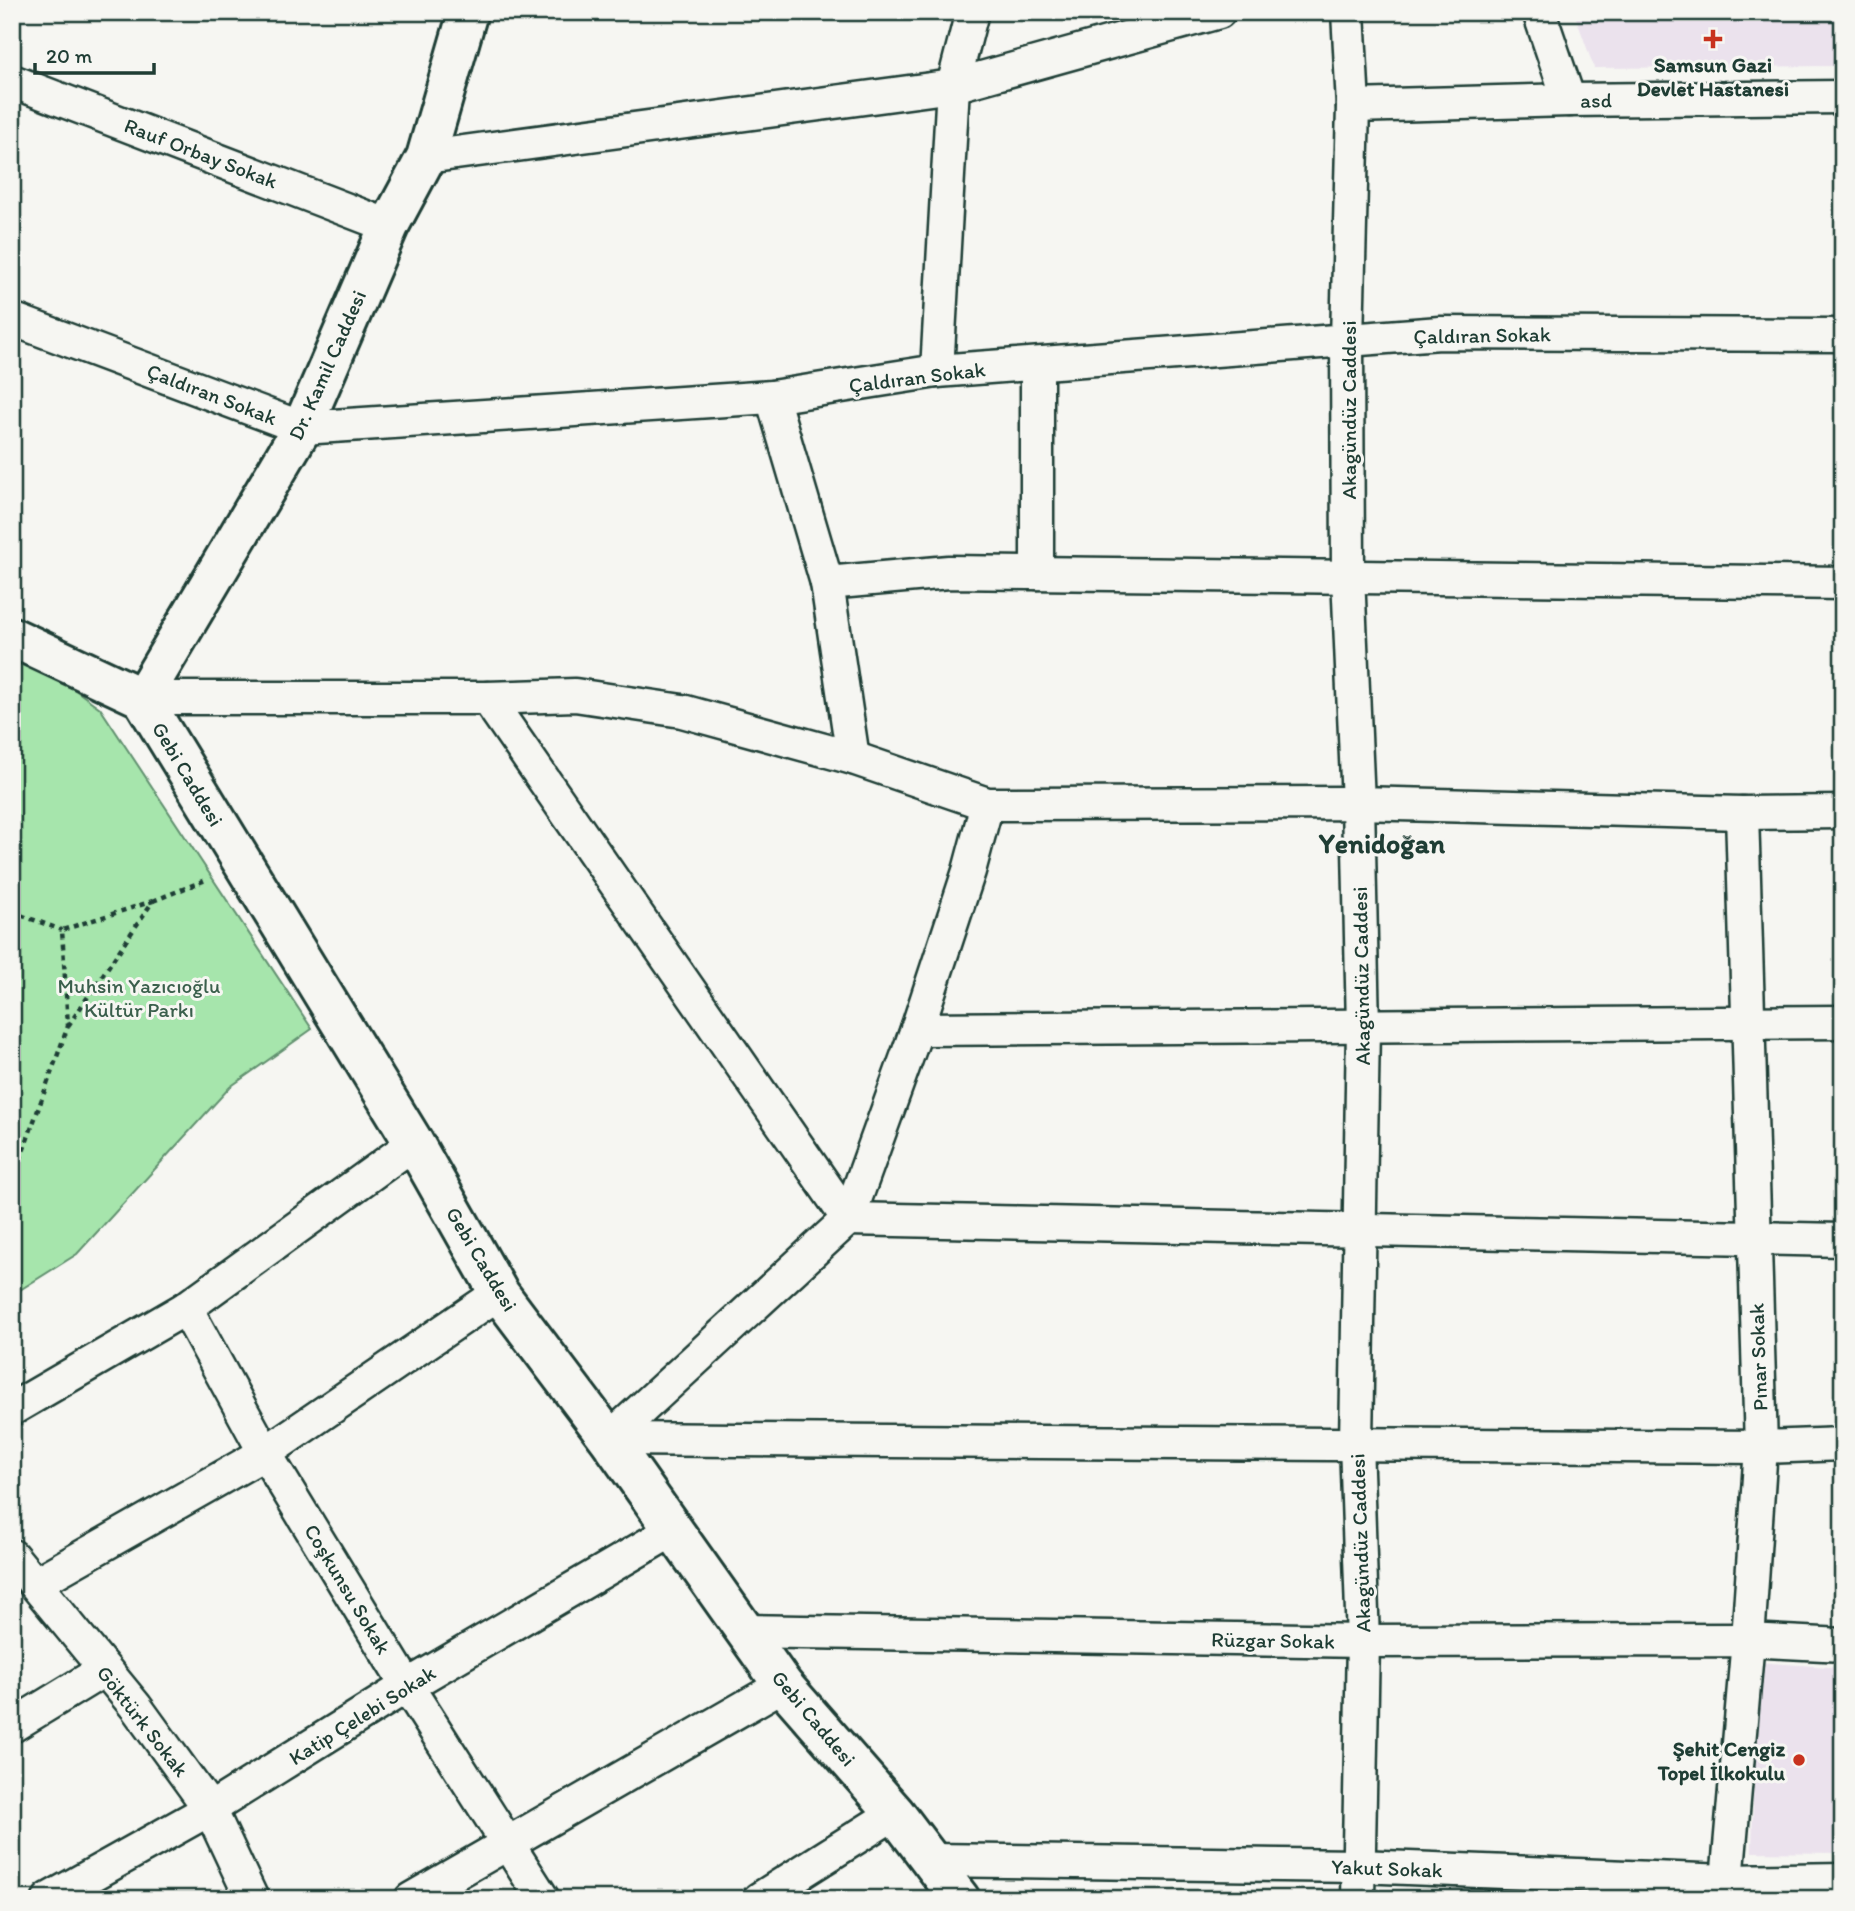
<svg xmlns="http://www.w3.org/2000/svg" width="1855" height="1911" font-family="Itim,sans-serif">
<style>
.built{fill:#ebe2ed}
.green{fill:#a6e5ac;stroke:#629170;stroke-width:2}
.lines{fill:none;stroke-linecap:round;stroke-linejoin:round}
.street-casing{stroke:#1f3d34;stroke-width:37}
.secondary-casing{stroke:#1f3d34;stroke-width:44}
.path{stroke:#1f3d34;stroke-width:4.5;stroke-dasharray:5 5;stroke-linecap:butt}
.street{stroke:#f6f6f2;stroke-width:32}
.secondary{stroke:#f6f6f2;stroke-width:38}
.poi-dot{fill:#c8321e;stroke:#f6f6f2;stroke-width:2.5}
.labels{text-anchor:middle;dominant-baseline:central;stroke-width:6;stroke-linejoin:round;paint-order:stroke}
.poi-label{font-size:21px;font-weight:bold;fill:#1f3d34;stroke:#f6f6f2}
.street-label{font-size:21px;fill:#1f3d34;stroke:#f6f6f2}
.park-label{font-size:21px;fill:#3a5f4c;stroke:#f6f6f2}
.district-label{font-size:28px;font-weight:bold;fill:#1f3d34;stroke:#f6f6f2}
</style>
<rect width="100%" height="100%" fill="#f6f6f2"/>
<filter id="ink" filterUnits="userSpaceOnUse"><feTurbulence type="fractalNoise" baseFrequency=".0143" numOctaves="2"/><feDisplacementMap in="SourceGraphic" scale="14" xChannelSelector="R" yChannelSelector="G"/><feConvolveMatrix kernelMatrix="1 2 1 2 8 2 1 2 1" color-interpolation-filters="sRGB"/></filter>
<g filter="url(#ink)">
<g class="built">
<polygon points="1574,12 1843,12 1843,66 1594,68"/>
<polygon points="1756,1662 1843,1668 1843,1853 1752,1852"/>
</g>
<polygon class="green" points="12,653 34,660 100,708 312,1029 230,1087 77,1254 12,1295"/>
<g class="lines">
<defs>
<g id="street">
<polyline points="1348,12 1353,106 1347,340 1348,576 1358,803 1363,1027 1356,1443 1363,1641 1358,1899"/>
<polyline points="1539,12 1569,100 1843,97"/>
<polyline points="12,81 389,226"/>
<polyline points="1353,106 1569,100"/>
<polyline points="426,157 953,86 1219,12"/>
<polyline points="12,319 302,428 772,397 937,371 1440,333 1843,335"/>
<polyline points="937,371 953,86 972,12"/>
<polyline points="772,397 827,583 949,572 1843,583"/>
<polyline points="1037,573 1037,365"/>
<polyline points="827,583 853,758"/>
<polyline points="142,698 487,698 575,695 682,711 853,758 987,804 1358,803 1742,813 1843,812"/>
<polyline points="487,698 848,1219 1843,1240"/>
<polyline points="917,1029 1843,1022"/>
<polyline points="186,1308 265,1453 407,1686 543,1899"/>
<polyline points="12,1409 186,1308 414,1143"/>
<polyline points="609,1439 1761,1447 1843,1444"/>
<polyline points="609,1439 848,1219 917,1029 969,871 987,804"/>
<polyline points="12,1556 136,1707 210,1809 252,1899"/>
<polyline points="36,1583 265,1453 499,1293"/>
<polyline points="745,1631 1363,1641 1748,1640 1843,1645"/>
<polyline points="12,1726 104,1670"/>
<polyline points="930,1860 1359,1866 1727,1881 1843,1879"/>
<polyline points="49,1899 210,1809 407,1686 673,1530"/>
<polyline points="411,1899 783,1685"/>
<polyline points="759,1899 895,1813"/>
<polyline points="1729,1899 1727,1881 1748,1640 1761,1447 1742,813"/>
</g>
<g id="secondary">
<polyline points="12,637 142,698 414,1143 499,1293 609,1439 783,1685 895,1813 960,1899"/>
<polyline points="142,698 302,428 389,226 426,157 468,12"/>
</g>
</defs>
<use href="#street" class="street-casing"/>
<use href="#secondary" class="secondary-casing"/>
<g class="path">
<polyline points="153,901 208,879"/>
<polyline points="12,912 62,930"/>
<polyline points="20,1160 68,1026 62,930 153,901 68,1026"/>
</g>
<use href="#street" class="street"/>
<use href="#secondary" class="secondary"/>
</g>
</g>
<g class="poi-dot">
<path d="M1709.5 28.5h7v7h7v7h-7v7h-7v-7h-7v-7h7z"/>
<circle cx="1799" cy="1760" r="7"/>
</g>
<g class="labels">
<g class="poi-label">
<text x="1713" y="64">Samsun Gazi<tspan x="1713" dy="24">Devlet Hastanesi</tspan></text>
<text x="1785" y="1748" text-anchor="end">Şehit Cengiz<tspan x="1785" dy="24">Topel İlkokulu</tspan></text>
</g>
<g class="street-label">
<text transform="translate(1596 100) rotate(-1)">asd</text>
<text transform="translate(201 153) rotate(21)">Rauf Orbay Sokak</text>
<text transform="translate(1482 335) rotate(-1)">Çaldıran Sokak</text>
<text transform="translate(327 365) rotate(-66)">Dr. Kamil Caddesi</text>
<text transform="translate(917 377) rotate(-7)">Çaldıran Sokak</text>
<text transform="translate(212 394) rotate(21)">Çaldıran Sokak</text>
<text transform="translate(1348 410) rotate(-90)">Akagündüz Caddesi</text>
<text transform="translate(188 774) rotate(59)">Gebi Caddesi</text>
<text transform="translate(1361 976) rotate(-91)">Akagündüz Caddesi</text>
<text transform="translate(482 1259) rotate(59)">Gebi Caddesi</text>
<text transform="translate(1758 1357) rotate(-92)">Pınar Sokak</text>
<text transform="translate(1360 1543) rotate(-92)">Akagündüz Caddesi</text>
<text transform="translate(348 1589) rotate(59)">Coşkunsu Sokak</text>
<text transform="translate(1273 1640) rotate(1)">Rüzgar Sokak</text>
<text transform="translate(362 1715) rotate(-32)">Katip Çelebi Sokak</text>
<text transform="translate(814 1718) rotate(50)">Gebi Caddesi</text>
<text transform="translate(143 1721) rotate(52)">Göktürk Sokak</text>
<text transform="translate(1387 1868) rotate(2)">Yakut Sokak</text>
</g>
<g class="park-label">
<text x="139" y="985">Muhsin Yazıcıoğlu<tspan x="139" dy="24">Kültür Parkı</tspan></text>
</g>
<g class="district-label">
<text x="1382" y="843">Yenidoğan</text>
</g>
</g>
<rect width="1855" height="1911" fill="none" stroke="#f6f6f2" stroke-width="42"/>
<rect x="21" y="21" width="1813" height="1869" fill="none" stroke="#1f3d34" stroke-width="2.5" filter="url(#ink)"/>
<path d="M35 63v10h119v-10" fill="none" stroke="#1f3d34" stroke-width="3.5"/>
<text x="46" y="63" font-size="21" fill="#1f3d34" stroke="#f6f6f2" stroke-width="5" paint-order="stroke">20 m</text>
</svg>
